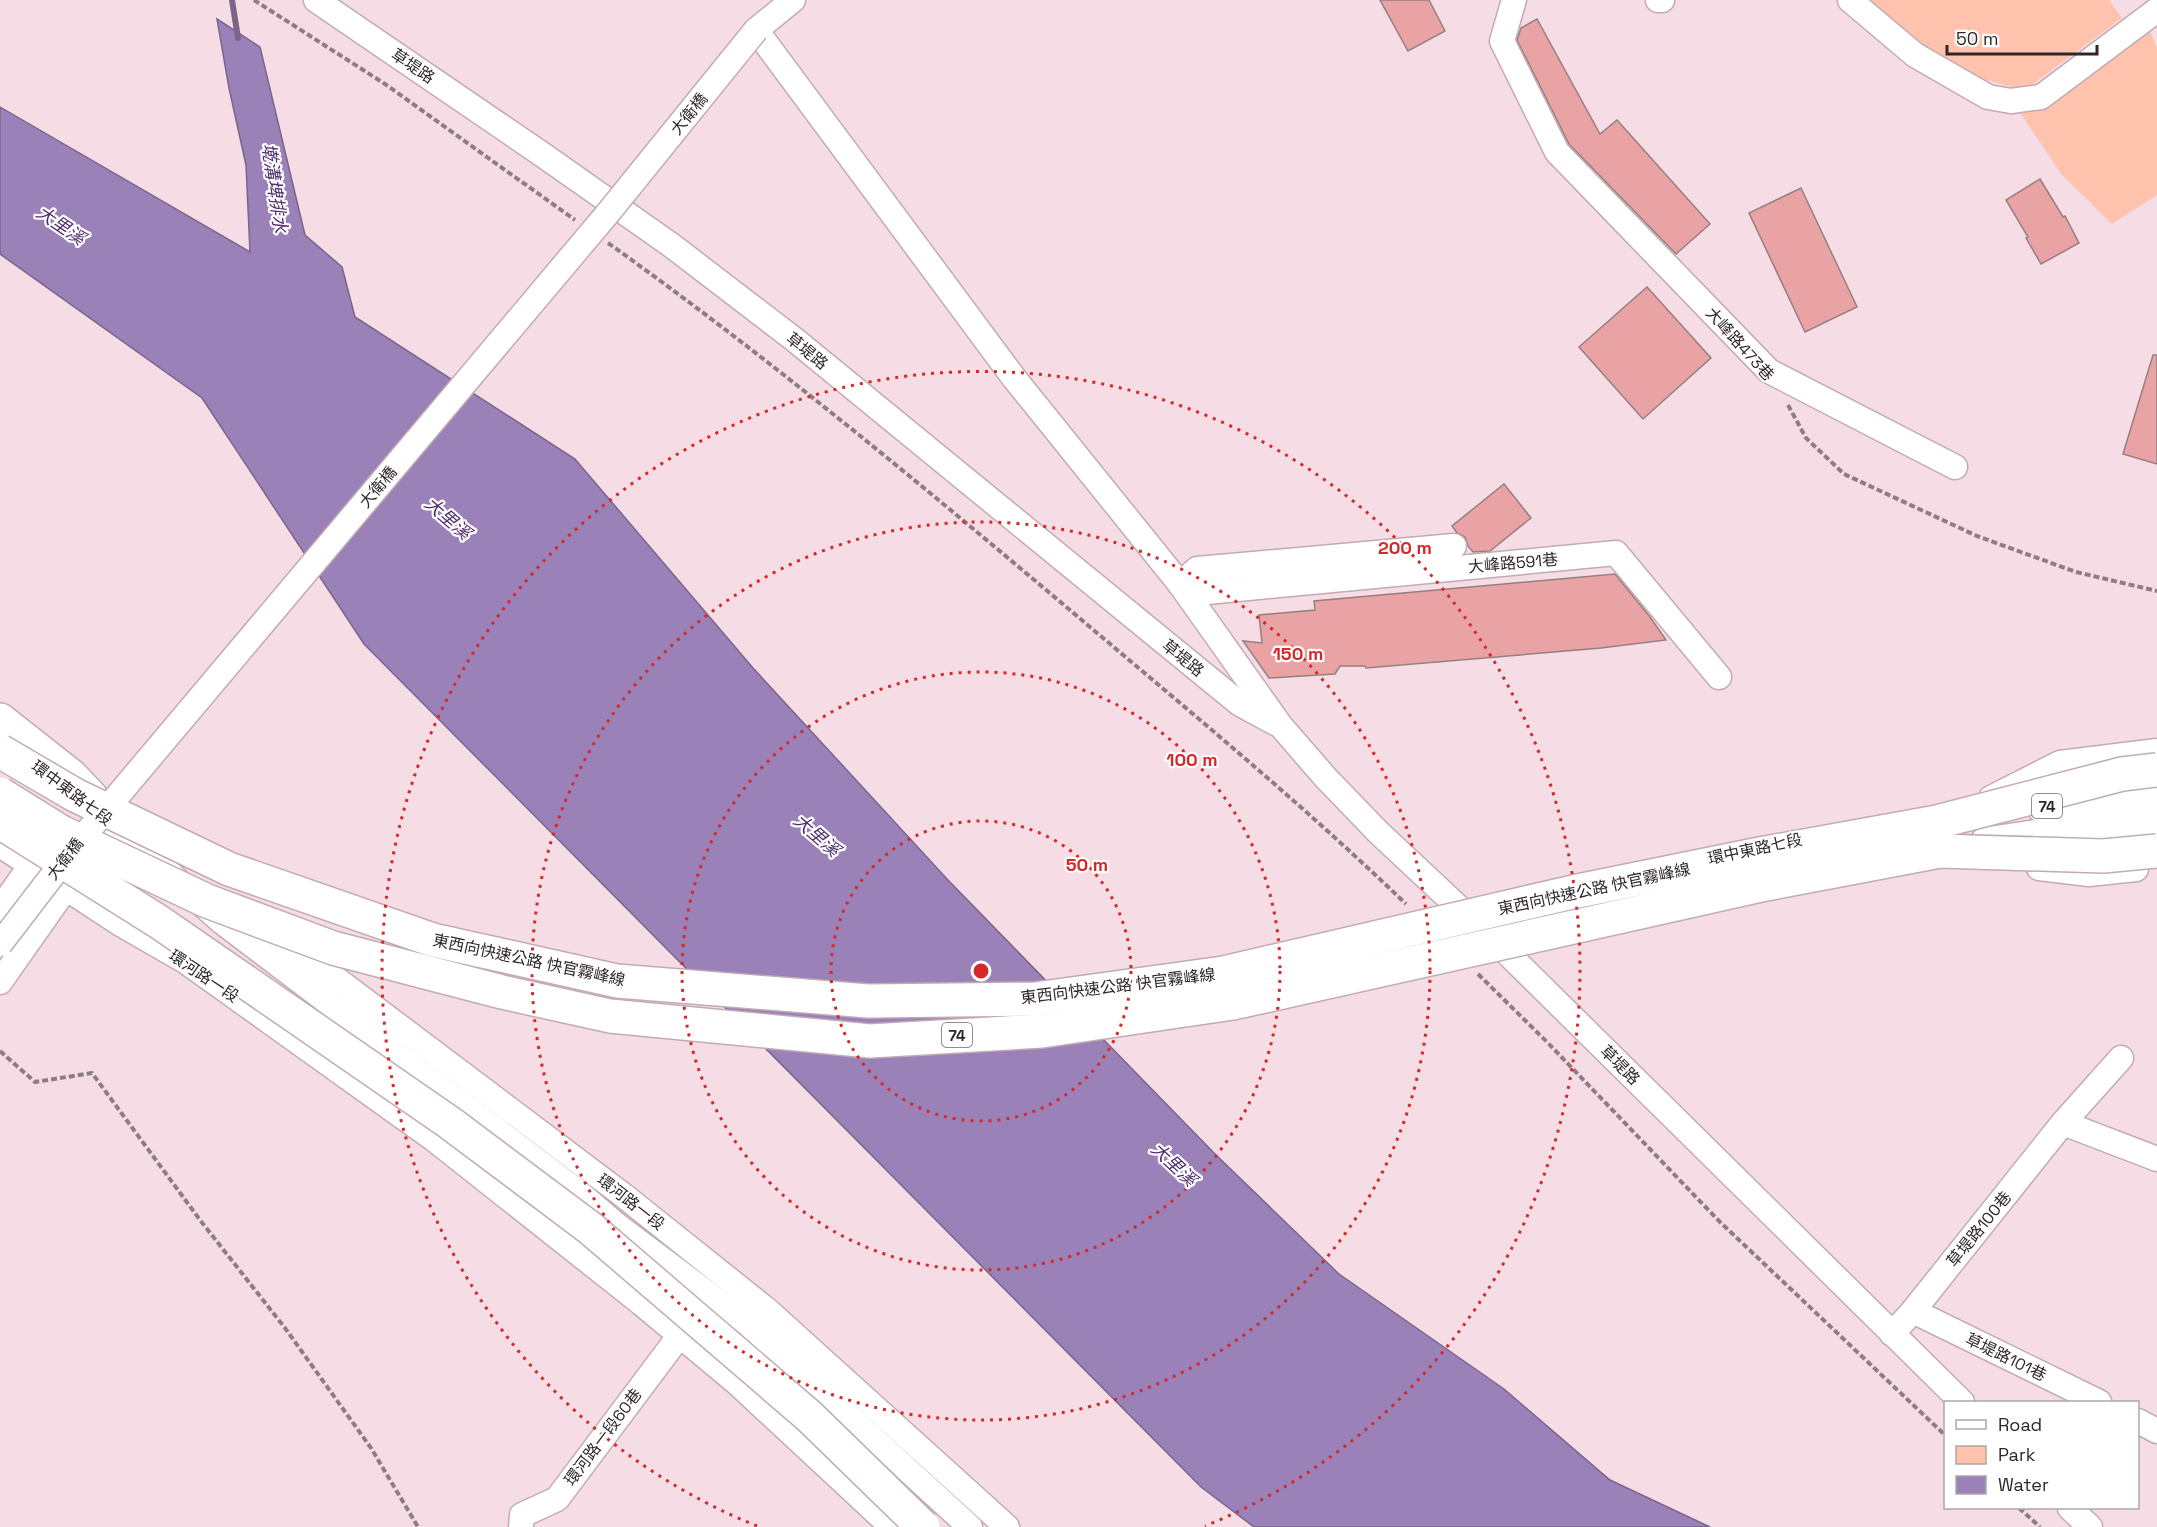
<svg xmlns="http://www.w3.org/2000/svg" width="2157" height="1527" font-family="'Space Grotesk','Noto Sans TC',sans-serif">
<style>
.green{fill:#fec2ad}
.water{fill:#9a81b7;stroke:#7a668d;stroke-width:1.5}
.lines{fill:none;stroke-linecap:round;stroke-linejoin:round}
.stream{stroke:#7a668d;stroke-width:6}
.building{fill:#e9a3a5;stroke:#977f7f;stroke-width:1.5}
.minor-casing{stroke:#c2abb4;stroke-width:27}
.highway-casing{stroke:#c2abb4;stroke-width:36}
.path{stroke:#8e7e84;stroke-width:4;stroke-dasharray:6 3;stroke-linecap:butt}
.minor{stroke:#fff;stroke-width:24}
.highway{stroke:#fff;stroke-width:33}
.minor-bridge-casing{stroke:#c2abb4;stroke-width:27;stroke-linecap:butt}
.highway-bridge-casing{stroke:#c2abb4;stroke-width:36;stroke-linecap:butt}
.minor-bridge{stroke:#fff;stroke-width:24}
.highway-bridge{stroke:#fff;stroke-width:33}
.ring{fill:none;stroke:#d62828;stroke-width:3;stroke-dasharray:3 6}
.labels{text-anchor:middle;dominant-baseline:central;stroke-width:4.5;stroke-linejoin:round;paint-order:stroke}
.shield{fill:#fff;stroke:#6d676a;stroke-width:1.5}
.shield-label{font-size:15px;font-weight:bold;fill:#2f262a}
.street-label{font-size:16px;fill:#2f262a;stroke:#fff}
.water-label{font-size:18px;font-style:italic;fill:#502e71;stroke:#fff}
.centre{fill:#d62828;stroke:#fff;stroke-width:3}
.ring-label{font-size:18px;text-anchor:middle;font-weight:bold;fill:#d62828;stroke:#fff;stroke-width:4.5;stroke-linejoin:round;paint-order:stroke}
</style>
<rect width="100%" height="100%" fill="#f5dce5"/>
<g class="green">
<polygon points="1868,0 2109,0 2122,18 2025,90 1974,77 1924,45"/>
<polygon points="2149,28 2157,48 2157,195 2112,224 2062,175 2019,111"/>
</g>
<polygon class="water" points="217,19 260,47 305,235 342,267 355,317 575,459 753,668 947,879 1215,1154 1339,1274 1504,1389 1610,1480 1710,1527 1254,1527 1201,1487 364,644 202,398 0,254 0,107 250,252 246,165 229,88"/>
<g class="lines">
<polyline class="stream" points="232,0 238,38"/>
</g>
<g class="building">
<polygon points="1380,0 1429,0 1445,31 1408,51"/>
<polygon points="1537,19 1600,134 1617,120 1710,224 1676,254 1569,144 1517,40 1521,28"/>
<polygon points="2040,179 2063,217 2065,216 2079,243 2041,264 2026,238 2028,237 2006,200"/>
<polygon points="1801,188 1857,307 1805,332 1749,213"/>
<polygon points="1647,287 1711,358 1643,419 1579,347"/>
<polygon points="2153,355 2157,355 2157,464 2123,454"/>
<polygon points="1504,484 1531,518 1490,551 1473,552 1468,546 1465,537 1457,533 1452,526"/>
<polygon points="1615,574 1650,617 1666,640 1601,648 1366,668 1365,666 1340,666 1335,674 1269,678 1243,641 1262,643 1259,615 1315,610 1314,601"/>
</g>
<g class="lines">
<defs>
<g id="minor">
<polyline points="316,0 543,155 671,245 795,340 1240,704 1275,723"/>
<polyline points="793,0 756,30 1014,378 1180,584 1280,725 1325,777 1378,832 1502,948 1962,1402"/>
<polyline points="1514,0 1502,41 1557,152 1769,371 1955,467"/>
<polyline points="1658,0 1662,0"/>
<polyline points="1850,0 1915,55 1988,97 2011,101 2041,97 2157,10"/>
<polyline points="1180,584 1207,592 1616,553 1719,677"/>
<polyline points="1180,584 1197,569 1454,546"/>
<polyline points="1991,798 2060,763 2157,751"/>
<polyline points="112,823 144,848 176,879"/>
<polyline points="0,845 119,923 185,961 435,1140 641,1303 736,1382 892,1527"/>
<polyline points="2039,868 2089,874 2136,869"/>
<polyline points="203,905 222,922 576,1190 618,1226 747,1323 970,1527"/>
<polyline points="0,909 31,865"/>
<polyline points="254,936 306,960 339,981 623,1195 767,1310 1007,1527"/>
<polyline points="0,982 66,888"/>
<polyline points="2063,1123 2121,1058"/>
<polyline points="1913,1311 2099,1402"/>
<polyline points="1892,1334 1913,1311 2063,1123 2157,1159"/>
<polyline points="2138,1421 2157,1431"/>
<polyline points="2070,1508 2090,1527"/>
<polyline points="521,1527 522,1515 557,1499 680,1335"/>
</g>
<g id="highway">
<polyline points="0,720 71,776 91,797"/>
<polyline points="2043,806 2157,793"/>
<polyline points="1986,844 2060,833 2157,822"/>
</g>
</defs>
<use href="#minor" class="minor-casing"/>
<use href="#highway" class="highway-casing"/>
<g class="path">
<polyline points="254,0 385,84 575,220"/>
<path d="M608 243C771 359 924 487 1077 616 1188 710 1301 803 1406 904"/>
<polyline points="1788,405 1806,438 1844,474 1977,536 2076,572 2157,591"/>
<polyline points="1478,974 1548,1043 1720,1222 1946,1436"/>
<polyline points="0,1051 35,1082 92,1073 200,1220 285,1328 371,1448 418,1527"/>
<polyline points="2019,1508 2040,1527"/>
</g>
<use href="#minor" class="minor"/>
<use href="#highway" class="highway"/>
<defs>
<polyline id="minor-bridge" points="0,944 72,850 608,213 756,30"/>
<g id="highway-bridge">
<polyline points="0,751 75,795 229,869 433,940 617,981 868,1001 1035,999 1223,973 1573,892 1760,854 1937,822 2122,774 2157,770"/>
<polyline points="0,794 61,832 207,901 333,948 502,992 610,1016 870,1041 1042,1031 1233,1003 1766,884 1940,851 2103,856 2157,851"/>
<polyline points="0,822 159,922 450,1123 590,1228 809,1416 923,1527"/>
</g>
</defs>
<use href="#minor-bridge" class="minor-bridge-casing"/>
<use href="#highway-bridge" class="highway-bridge-casing"/>
<use href="#minor-bridge" class="minor-bridge"/>
<use href="#highway-bridge" class="highway-bridge"/>
</g>
<g class="ring">
<circle cx="981" cy="971" r="150"/>
<circle cx="981" cy="971" r="299"/>
<circle cx="981" cy="971" r="449"/>
<path d="M757 1526A599 599 0 1 1 1205 1526"/>
</g>
<g class="labels">
<g class="shield">
<rect x="2032" y="794" width="30" height="24" rx="4.5"/>
<rect x="942" y="1023" width="30" height="24" rx="4.5"/>
</g>
<g class="shield-label">
<text x="2047" y="806">74</text>
<text x="957" y="1035">74</text>
</g>
<g class="street-label">
<text transform="translate(413 66) rotate(34)">草堤路</text>
<text transform="translate(689 114) rotate(-51)">大衛橋</text>
<text transform="translate(1740 344) rotate(48)">大峰路473巷</text>
<text transform="translate(807 351) rotate(39)">草堤路</text>
<text transform="translate(378 487) rotate(-50)">大衛橋</text>
<text transform="translate(1513 563) rotate(-5)">大峰路591巷</text>
<text transform="translate(1183 658) rotate(39)">草堤路</text>
<text transform="translate(72 793) rotate(37)">環中東路七段</text>
<text transform="translate(1755 849) rotate(-12)">環中東路七段</text>
<text transform="translate(65 859) rotate(-52)">大衛橋</text>
<text transform="translate(1594 889) rotate(-12)">東西向快速公路 快官霧峰線</text>
<text transform="translate(529 960) rotate(12)">東西向快速公路 快官霧峰線</text>
<text transform="translate(204 976) rotate(34)">環河路一段</text>
<text transform="translate(1118 986) rotate(-7)">東西向快速公路 快官霧峰線</text>
<text transform="translate(1620 1065) rotate(45)">草堤路</text>
<text transform="translate(631 1202) rotate(38)">環河路一段</text>
<text transform="translate(1979 1229) rotate(-51)">草堤路100巷</text>
<text transform="translate(2006 1357) rotate(26)">草堤路101巷</text>
<text transform="translate(603 1437) rotate(-53)">環河路一段60巷</text>
</g>
<g class="water-label">
<text transform="translate(275 188) rotate(82)">墘溝埤排水</text>
<text transform="translate(61 225) rotate(34)">大里溪</text>
<text transform="translate(448 518) rotate(41)">大里溪</text>
<text transform="translate(817 835) rotate(41)">大里溪</text>
<text transform="translate(1174 1164) rotate(43)">大里溪</text>
</g>
</g>
<circle cx="981" cy="971" r="9" class="centre"/>
<g class="ring-label">
<text x="1405" y="554">200 m</text>
<text x="1298" y="660">150 m</text>
<text x="1192" y="766">100 m</text>
<text x="1087" y="871">50 m</text>
</g>
<rect x="1944" y="1401" width="195" height="108" fill="#ffffff" stroke="#aca8aa" stroke-width="1.5"/>
<rect x="1956" y="1420" width="30" height="9" fill="#ffffff" stroke="#aca8aa" stroke-width="1.5"/>
<text x="1998" y="1431" font-size="18" fill="#2f262a">Road</text>
<rect x="1956" y="1446" width="30" height="18" fill="#fec2ad" stroke="#aca8aa" stroke-width="1.5"/>
<text x="1998" y="1461" font-size="18" fill="#2f262a">Park</text>
<rect x="1956" y="1476" width="30" height="18" fill="#9a81b7" stroke="#aca8aa" stroke-width="1.5"/>
<text x="1998" y="1491" font-size="18" fill="#2f262a">Water</text>
<path d="M1947 45v9h150v-9" fill="none" stroke="#2f262a" stroke-width="3"/>
<text x="1956" y="45" font-size="18" fill="#2f262a" stroke="#ffffff" stroke-width="4.5" paint-order="stroke">50 m</text>
</svg>
